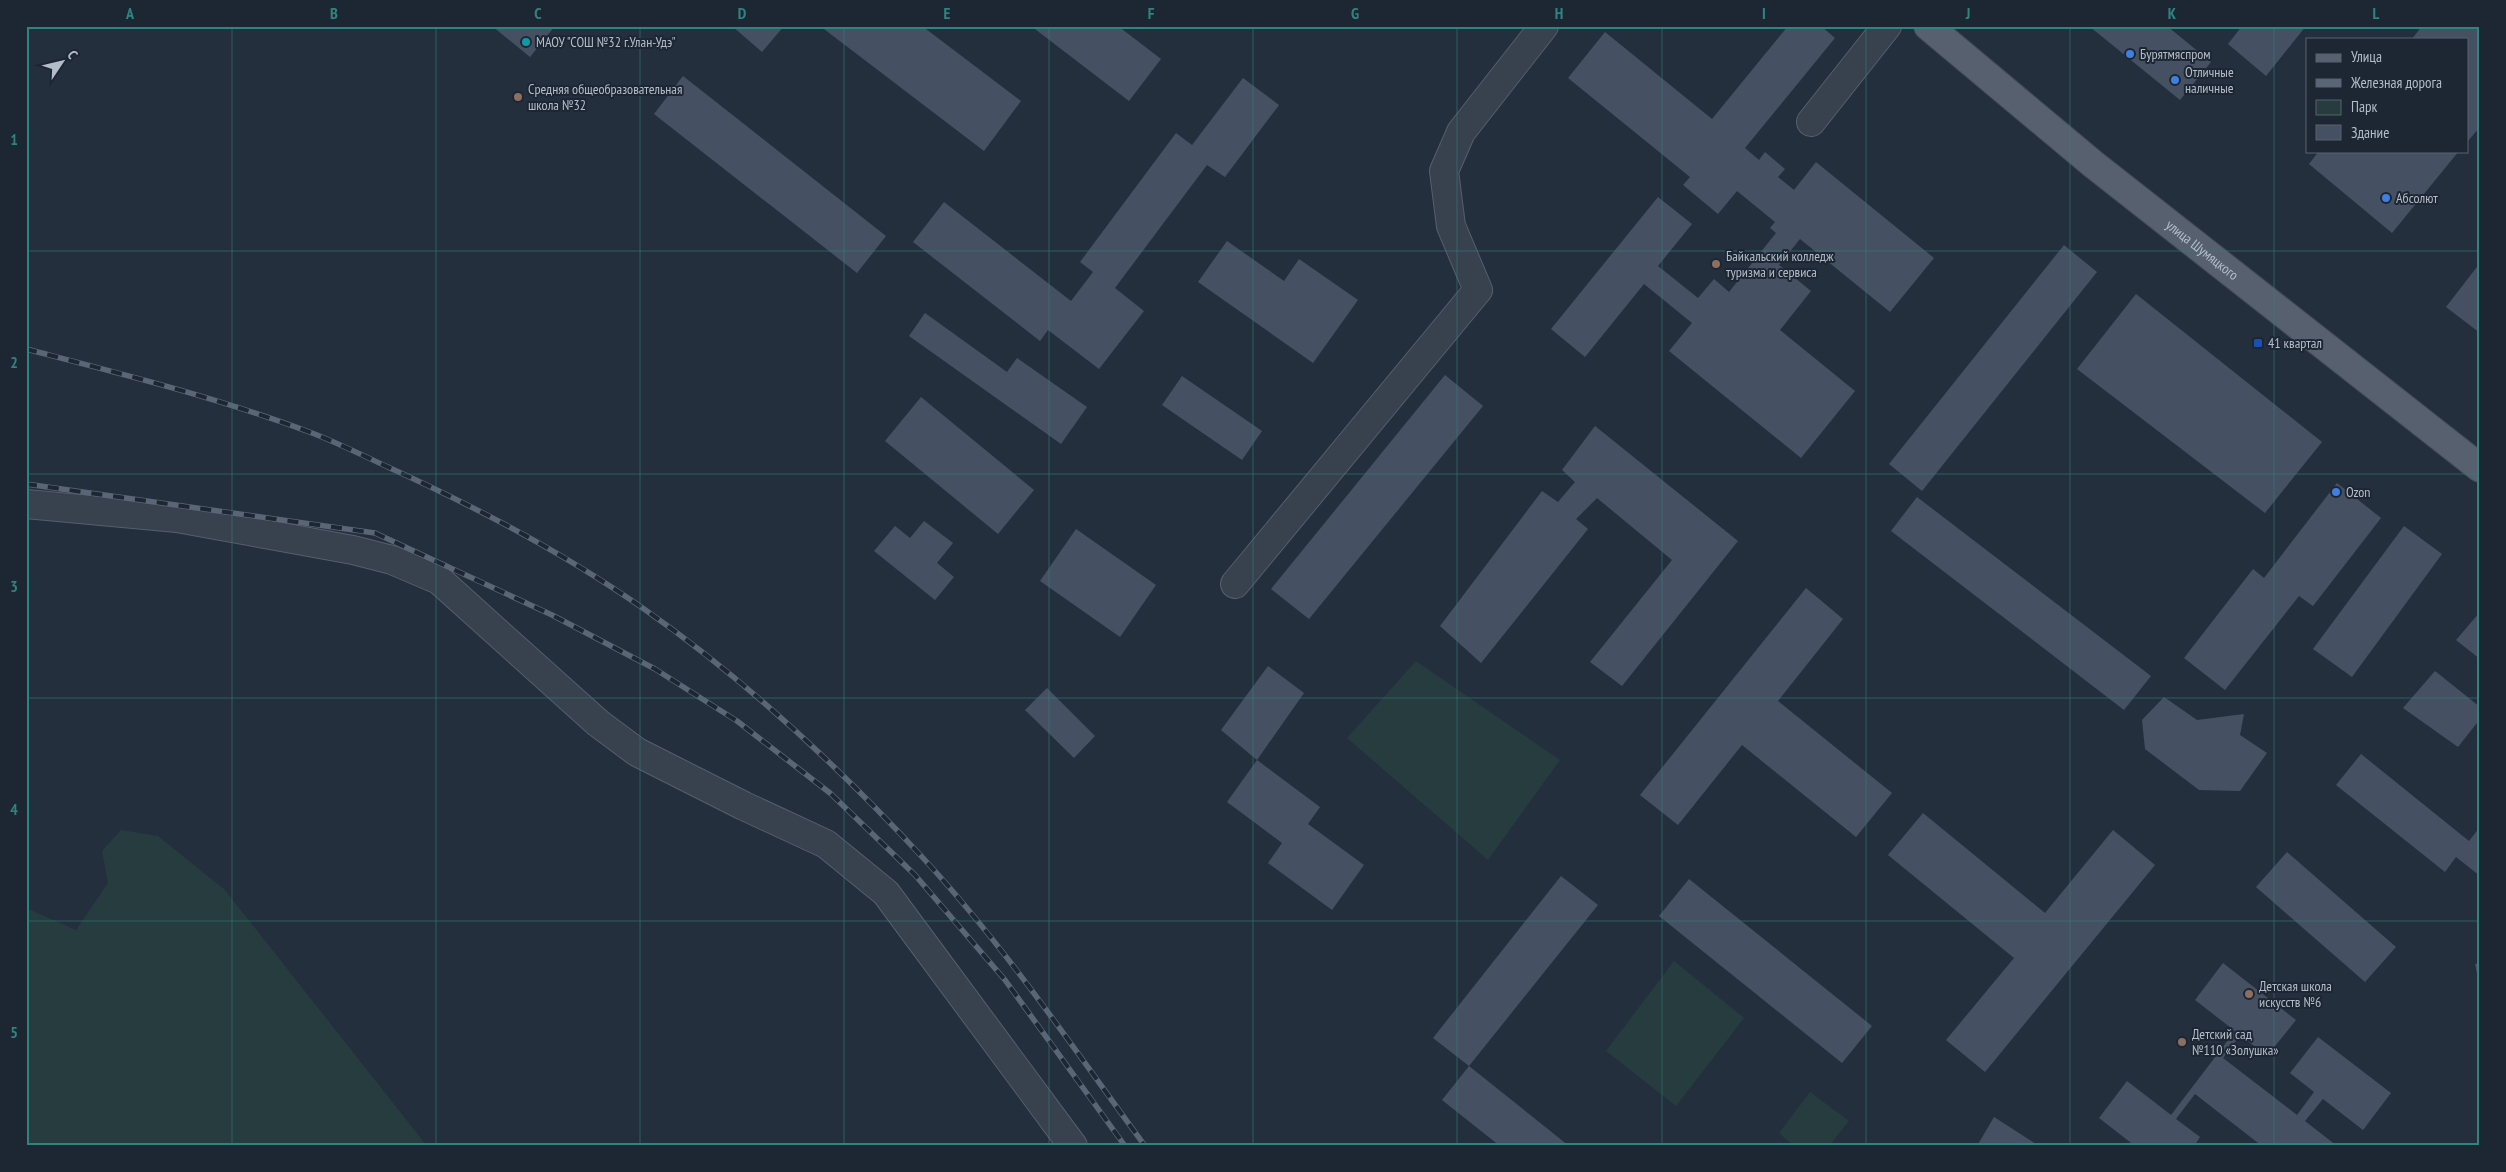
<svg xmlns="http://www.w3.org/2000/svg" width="2506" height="1172" font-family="'PT Sans Narrow',sans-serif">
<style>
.green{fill:#263c3f}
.building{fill:#455162}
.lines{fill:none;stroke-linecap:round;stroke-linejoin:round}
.minor-casing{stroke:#565f6c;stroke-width:30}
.major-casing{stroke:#414a57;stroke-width:30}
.minor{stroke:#38414e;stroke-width:28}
.major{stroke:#56606e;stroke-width:28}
.rail-casing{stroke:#5a6575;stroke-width:5.5}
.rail{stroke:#1d2633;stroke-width:4;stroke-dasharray:11;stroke-linecap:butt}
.grid{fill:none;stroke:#308480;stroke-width:1;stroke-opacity:0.55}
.culture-dot{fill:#0f9aa8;stroke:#1d2633;stroke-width:2}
.shop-dot{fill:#3f7fe0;stroke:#1d2633;stroke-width:2}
.education-dot{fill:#8d6e63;stroke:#1d2633;stroke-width:2}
.transit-dot{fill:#1a4fb4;stroke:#1d2633;stroke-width:2}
.labels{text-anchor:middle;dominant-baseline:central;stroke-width:4;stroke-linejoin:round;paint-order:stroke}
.poi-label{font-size:14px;fill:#b4bcc9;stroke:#1d2633;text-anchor:start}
.street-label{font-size:14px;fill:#b4bcc9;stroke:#1d2633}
.neatline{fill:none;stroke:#308480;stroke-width:2}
.grid-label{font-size:16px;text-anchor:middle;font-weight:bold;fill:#308480}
</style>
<rect width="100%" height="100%" fill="#242f3e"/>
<g class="green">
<polygon points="1416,661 1560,760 1488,860 1347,738"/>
<polygon points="121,830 158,836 225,890 427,1146 26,1146 26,908 76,930 108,883 102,851"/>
<polygon points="1674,961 1744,1018 1676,1106 1606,1051"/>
<polygon points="1810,1092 1849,1121 1829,1146 1794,1146 1779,1133"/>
</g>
<g class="building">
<polygon points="492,26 555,26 530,57"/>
<polygon points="732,26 784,26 762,52"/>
<polygon points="820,26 922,26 1021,101 984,151"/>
<polygon points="1031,26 1118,26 1161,59 1129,101"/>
<polygon points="1788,26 1821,26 1835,38 1745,148 1759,160 1765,152 1785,169 1778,177 1794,190 1816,162 1934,258 1890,312 1800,239 1779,265 1811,291 1780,330 1855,391 1801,458 1669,351 1692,323 1644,284 1585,357 1551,329 1658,197 1692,224 1658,266 1698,298 1714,279 1729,292 1776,233 1770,228 1775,222 1737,191 1718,214 1683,185 1690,177 1568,78 1605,32 1712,119"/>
<polygon points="2089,26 2167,26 2211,62 2180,100"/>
<polygon points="2242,26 2306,26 2266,76 2228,44"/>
<polygon points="2422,26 2480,26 2480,127 2467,142 2467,39 2412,39"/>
<polygon points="683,76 886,236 857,273 654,114"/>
<polygon points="1243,78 1279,105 1225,177 1207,165 1115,288 1144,311 1099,369 1048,330 1040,341 913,242 944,202 1071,301 1093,272 1080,262 1176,133 1192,145"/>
<polygon points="2319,151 2459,151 2392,233 2309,164"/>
<polygon points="1227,241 1284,281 1299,259 1358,300 1313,363 1198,282"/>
<polygon points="2064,245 2097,272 1922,491 1889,464"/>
<polygon points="2480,263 2480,333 2446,307"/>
<polygon points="2136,294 2322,442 2265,513 2077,369"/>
<polygon points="925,313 1007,372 1017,358 1087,407 1061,444 909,336"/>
<polygon points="1445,375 1483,406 1309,619 1271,589"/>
<polygon points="1182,376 1262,431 1242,460 1162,405"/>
<polygon points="921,397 1034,490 998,534 885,441"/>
<polygon points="1595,426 1738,541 1622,686 1590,662 1672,560 1597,498 1576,519 1588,529 1481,663 1440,626 1542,491 1558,502 1575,482 1562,470"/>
<polygon points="2337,483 2381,518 2313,606 2299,596 2225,690 2184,658 2253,569 2264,578"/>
<polygon points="1917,497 2151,676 2124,710 1891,531"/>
<polygon points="924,521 953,543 937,563 954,577 935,600 874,551 895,526 910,538"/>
<polygon points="2404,526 2442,554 2352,677 2313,649"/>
<polygon points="1076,529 1156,585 1120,637 1040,581"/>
<polygon points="1806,588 1843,619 1778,701 1892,793 1856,837 1742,745 1678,825 1640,795"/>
<polygon points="2480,612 2480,659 2456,640"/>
<polygon points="1268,666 1304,693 1257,760 1320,807 1308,824 1364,865 1332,910 1268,863 1282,843 1227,802 1257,760 1221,730"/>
<polygon points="2435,671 2480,707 2480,719 2458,747 2403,708"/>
<polygon points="1047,688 1095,736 1074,758 1025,710"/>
<polygon points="2164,697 2197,720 2244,714 2240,735 2267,753 2240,791 2199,790 2145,749 2142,720"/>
<polygon points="2361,754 2469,841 2480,827 2480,876 2456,857 2445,872 2336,785"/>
<polygon points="1923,813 2045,913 2113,830 2155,865 1985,1072 1946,1040 2014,958 1888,855"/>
<polygon points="2287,852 2396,947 2365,982 2256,887"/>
<polygon points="1561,876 1598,905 1469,1066 1433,1038"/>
<polygon points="1689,879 1872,1026 1842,1063 1659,916"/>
<polygon points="2223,963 2296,1020 2267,1056 2240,1035 2223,1058 2297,1115 2314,1092 2290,1073 2318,1037 2391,1093 2363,1130 2323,1099 2305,1121 2337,1146 2262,1146 2195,1094 2176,1119 2200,1137 2194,1146 2135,1146 2099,1118 2127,1081 2171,1115 2235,1031 2195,1000"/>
<polygon points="2480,963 2480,982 2479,982 2475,964"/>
<polygon points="1469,1066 1569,1146 1500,1146 1442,1100"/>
<polygon points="1994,1117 2039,1146 1977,1146"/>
</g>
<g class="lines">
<defs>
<g id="minor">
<polyline points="1811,122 1887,26"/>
<polyline points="26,504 177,518 353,550 392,560 439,580 598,723 637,752 744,806 826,844 886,893 1073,1146"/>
<polyline points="1235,584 1478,290 1451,226 1444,171 1461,132 1544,26"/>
</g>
<g id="major">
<path id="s1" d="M1928 26 2093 164 2480 468"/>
</g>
</defs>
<use href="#minor" class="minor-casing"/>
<use href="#major" class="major-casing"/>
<use href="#minor" class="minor"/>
<use href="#major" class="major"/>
<defs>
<g id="rail">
<path d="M26 349C122 374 219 398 312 433 338 443 364 456 390 468 478 508 564 553 644 609 746 680 840 768 924 859 1006 948 1074 1049 1145 1146"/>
<polyline points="26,484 375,533 552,615 655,669 737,721 830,793 915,875 1005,980 1125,1146"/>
</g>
</defs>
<use href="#rail" class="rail-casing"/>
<use href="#rail" class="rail"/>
</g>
<path class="grid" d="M232 26V1146M436 26V1146M640 26V1146M844 26V1146M1049 26V1146M1253 26V1146M1457 26V1146M1662 26V1146M1866 26V1146M2070 26V1146M2274 26V1146M26 251H2480M26 474H2480M26 698H2480M26 921H2480"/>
<circle class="culture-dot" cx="526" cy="42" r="5"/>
<g class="shop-dot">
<circle cx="2130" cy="54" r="5"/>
<circle cx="2175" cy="80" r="5"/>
<circle cx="2386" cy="198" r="5"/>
<circle cx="2336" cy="492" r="5"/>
</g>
<g class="education-dot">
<circle cx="518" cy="97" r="5"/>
<circle cx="1716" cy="264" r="5"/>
<circle cx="2249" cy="994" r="5"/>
<circle cx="2182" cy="1042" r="5"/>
</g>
<rect class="transit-dot" x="2253" y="338" width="10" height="10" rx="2.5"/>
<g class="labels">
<g class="poi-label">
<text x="536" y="42">МАОУ "СОШ №32 г.Улан-Удэ"</text>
<text x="2140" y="54">Бурятмяспром</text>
<text x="2185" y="72">Отличные<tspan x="2185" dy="16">наличные</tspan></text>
<text x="528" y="89">Средняя общеобразовательная<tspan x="528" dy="16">школа №32</tspan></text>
<text x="2396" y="198">Абсолют</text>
<text x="1726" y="256">Байкальский колледж<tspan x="1726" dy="16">туризма и сервиса</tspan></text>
<text x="2268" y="343">41 квартал</text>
<text x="2346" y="492">Ozon</text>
<text x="2259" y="986">Детская школа<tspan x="2259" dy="16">искусств №6</tspan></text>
<text x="2192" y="1034">Детский сад<tspan x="2192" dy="16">№110 «Золушка»</tspan></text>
</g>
<g class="street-label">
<text stroke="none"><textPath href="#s1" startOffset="354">улица Шумяцкого</textPath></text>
</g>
</g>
<rect width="2506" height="1172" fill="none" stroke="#1d2633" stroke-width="55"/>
<rect x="2306" y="38" width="162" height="115" fill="#1d2633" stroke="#59626f"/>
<rect x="2316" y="54" width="25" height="8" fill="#56606e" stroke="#59626f"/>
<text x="2351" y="62" font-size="15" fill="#b4bcc9">Улица</text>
<rect x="2316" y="79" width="25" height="8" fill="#5a6575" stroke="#59626f"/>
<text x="2351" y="88" font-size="15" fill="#b4bcc9">Железная дорога</text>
<rect x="2316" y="100" width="25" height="15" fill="#263c3f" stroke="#59626f"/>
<text x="2351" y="112" font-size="15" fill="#b4bcc9">Парк</text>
<rect x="2316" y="125" width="25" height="15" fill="#455162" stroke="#59626f"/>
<text x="2351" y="138" font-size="15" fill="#b4bcc9">Здание</text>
<g transform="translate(62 62) rotate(55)" stroke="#1d2633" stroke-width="4" paint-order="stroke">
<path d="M0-4L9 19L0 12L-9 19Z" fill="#b4bcc9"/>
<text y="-8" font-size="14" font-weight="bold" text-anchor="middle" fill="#b4bcc9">С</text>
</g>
<rect x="28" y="28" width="2450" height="1116" class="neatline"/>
<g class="grid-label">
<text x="130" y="19">A</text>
<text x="334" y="19">B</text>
<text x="538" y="19">C</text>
<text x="742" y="19">D</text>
<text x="947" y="19">E</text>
<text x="1151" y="19">F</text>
<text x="1355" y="19">G</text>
<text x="1559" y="19">H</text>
<text x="1764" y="19">I</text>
<text x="1968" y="19">J</text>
<text x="2172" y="19">K</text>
<text x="2376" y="19">L</text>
<text x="14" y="145">1</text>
<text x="14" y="368">2</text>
<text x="14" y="592">3</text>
<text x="14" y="815">4</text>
<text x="14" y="1038">5</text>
</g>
</svg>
